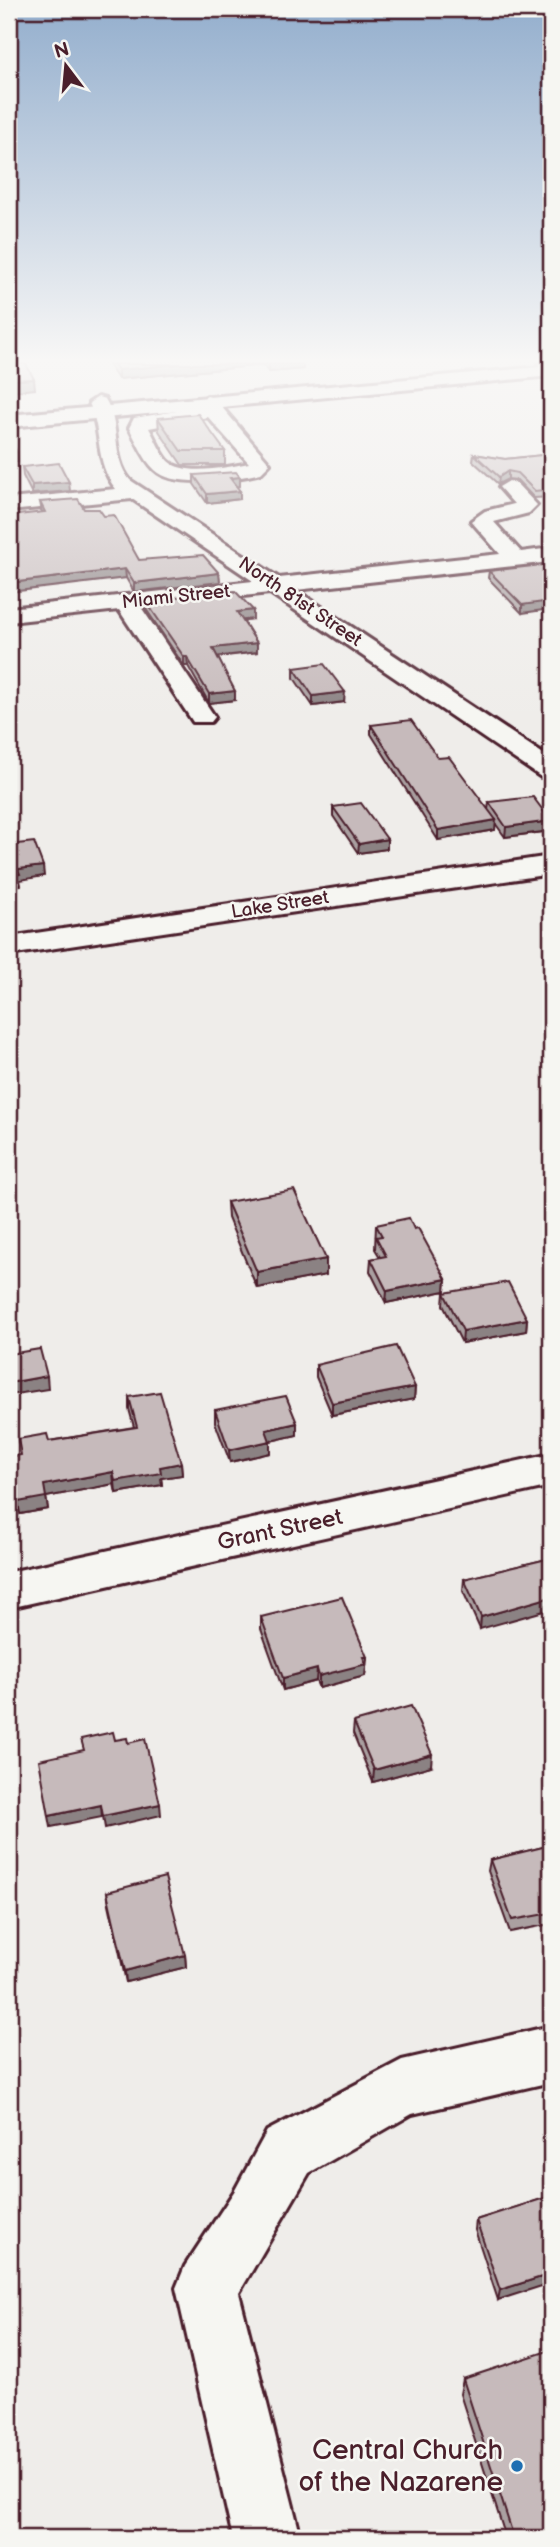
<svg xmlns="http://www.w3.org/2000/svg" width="560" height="2547" font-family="'Balsamiq Sans',sans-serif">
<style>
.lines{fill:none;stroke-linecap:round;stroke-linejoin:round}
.minor-casing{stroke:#4a1f2b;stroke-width:6}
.major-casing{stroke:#4a1f2b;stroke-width:6}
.minor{fill:#f6f6f2;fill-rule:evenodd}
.major{fill:#f6f6f2;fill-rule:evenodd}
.wall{fill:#aaa0a1;stroke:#4a1f2b;stroke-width:2}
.shaded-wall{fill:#8b8283;stroke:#4a1f2b;stroke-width:2}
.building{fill:#c6babb;stroke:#4a1f2b;stroke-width:2}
.poi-dot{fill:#1f6fb2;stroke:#f6f6f2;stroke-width:2.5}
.labels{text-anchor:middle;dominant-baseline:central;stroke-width:5;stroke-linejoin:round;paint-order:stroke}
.far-street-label{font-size:19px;fill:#4a1f2b;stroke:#f6f6f2}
.street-label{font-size:23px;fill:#4a1f2b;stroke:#f6f6f2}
.near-poi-label{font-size:28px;fill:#4a1f2b;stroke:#f6f6f2;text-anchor:end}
</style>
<rect width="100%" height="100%" fill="#efedea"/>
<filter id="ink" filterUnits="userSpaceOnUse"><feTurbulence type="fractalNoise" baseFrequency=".0143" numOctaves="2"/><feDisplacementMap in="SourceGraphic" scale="14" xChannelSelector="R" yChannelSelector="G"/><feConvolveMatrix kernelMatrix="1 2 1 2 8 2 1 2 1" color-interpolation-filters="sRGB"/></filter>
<g filter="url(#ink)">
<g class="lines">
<defs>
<g id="minor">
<polygon points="538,364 551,364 551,373 545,372"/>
<path d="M207 396 214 398 267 460 270 464 261 473C237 479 174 489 155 470 143 459 137 441 129 428L134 418 201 407 198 402ZM208 417 249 463C228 467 185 477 168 461 160 452 155 438 149 428Z"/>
<path d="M98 397 105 399C121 424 111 457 130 480L279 578 500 554 471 521 485 511 514 504 499 487 509 481 516 483 537 505 529 513 494 522 521 552 551 548V562L296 590 551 759V779L541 777 270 593 141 607 215 717 211 722H193L119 610 9 622V608L253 581 132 499 9 511V499L116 489C94 462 103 432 89 403Z"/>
<polygon points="551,856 551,874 9,955 9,937"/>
<polygon points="551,1454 551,1486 9,1608 9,1572"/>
<polygon points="551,2026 551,2082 412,2114 309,2173 239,2293 301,2538 233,2538 176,2288 185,2266 235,2190 267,2131 402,2060"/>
</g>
<polygon id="major" points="551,366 551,376 9,427 9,415"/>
</defs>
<use href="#minor" class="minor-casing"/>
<use href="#major" class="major-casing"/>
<use href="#minor" class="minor"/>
<use href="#major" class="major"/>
</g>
<g class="wall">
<polygon points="108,364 303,364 303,369 269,372 263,365 118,379"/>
<polygon points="158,418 225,451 225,465 182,465 159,431"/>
<polygon points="474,454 505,459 551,454 551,497 534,498 517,480 508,479 498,484 473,461"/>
<polygon points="22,467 70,491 32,494 23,476"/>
<polygon points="194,475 240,486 236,486 240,499 207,503 194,484"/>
<polygon points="40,502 84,509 104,516 139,560 219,573 220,582 134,592 126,578 42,512"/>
<polygon points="551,564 522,613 488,578 489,571"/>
<polygon points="145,600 253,610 253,619 243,620 257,643 257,652 218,657 235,700 209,703 188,666 184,666 146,609"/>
<polygon points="294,668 344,702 313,706 294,678"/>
<polygon points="371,725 438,758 488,810 489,802 551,821 550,831 505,837 495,823 495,830 438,840 371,734"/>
<polygon points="333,807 387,839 387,849 358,853 333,816"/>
<polygon points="227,1202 326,1259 326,1275 257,1288 228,1218"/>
<polygon points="376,1225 414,1229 446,1279 445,1291 386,1303 370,1271 371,1259 380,1257 375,1249"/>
<polygon points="444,1293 527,1319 526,1331 462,1343 443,1305"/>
<polygon points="316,1365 415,1387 414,1399 332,1415 316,1377"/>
<polygon points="129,1397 181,1463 182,1475 161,1478 162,1485 116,1493 114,1484 46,1497 48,1509 20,1514 17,1503 9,1504 21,1455 18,1439 49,1441 134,1427 129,1409"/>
<polygon points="215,1410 297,1423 297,1435 270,1441 270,1453 230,1462 215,1422"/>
<polygon points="551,1558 480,1629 463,1591 464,1579"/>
<polygon points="261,1617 367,1657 365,1676 319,1688 316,1681 283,1690 261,1629"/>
<polygon points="354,1722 431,1766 373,1782 353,1733"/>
<polygon points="551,1845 551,1924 510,1932 488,1871 490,1860"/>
<polygon points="107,1892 185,1955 186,1967 126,1982 109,1904"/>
<polygon points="551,2196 498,2300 475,2230 476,2220"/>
<polygon points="463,2379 551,2538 506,2538 460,2394"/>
</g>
<g class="shaded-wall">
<polygon points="180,364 263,364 263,365 118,379 118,370"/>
<polygon points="269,364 303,364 303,369 269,372"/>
<polygon points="34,379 35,389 15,391 15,394 9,394 9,383 13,380"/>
<polygon points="17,452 18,462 9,462 9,453"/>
<polygon points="508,471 508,479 498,484 499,477"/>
<polygon points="240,477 240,486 230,487 230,478"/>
<polygon points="69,482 70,491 32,494 32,485"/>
<polygon points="240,491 240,499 207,503 207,494"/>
<polygon points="125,569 126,578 9,592 9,583"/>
<polygon points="219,573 220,582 134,592 134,583"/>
<polygon points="551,596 551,609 522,613 522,605"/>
<polygon points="253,610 253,619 237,621 237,612"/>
<polygon points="257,643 257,652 214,657 213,648"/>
<polygon points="184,657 187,657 188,666 184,666"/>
<polygon points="235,691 235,700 209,703 209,694"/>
<polygon points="345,692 344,702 313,706 313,696"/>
<polygon points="496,820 495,830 438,840 438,830"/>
<polygon points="551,821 550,831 505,837 506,827"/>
<polygon points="387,839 387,849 358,853 359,844"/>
<polygon points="43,866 44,876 20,880 21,885 9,887 9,876 18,869"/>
<polygon points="326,1259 326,1275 257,1288 257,1272"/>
<polygon points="446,1279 445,1291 386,1303 387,1291"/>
<polygon points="527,1319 526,1331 462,1343 463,1331"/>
<polygon points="47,1376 48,1389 9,1395 9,1383"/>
<polygon points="415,1387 414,1399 332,1415 332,1403"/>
<polygon points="297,1423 297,1435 266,1442 266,1430"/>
<polygon points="270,1441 270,1453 230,1462 229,1450"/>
<polygon points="181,1463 182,1475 161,1478 162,1485 116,1493 115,1481 160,1467"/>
<polygon points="113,1472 114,1484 46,1497 48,1509 20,1514 18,1502 44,1485"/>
<polygon points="16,1491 17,1503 9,1504 9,1492"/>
<polygon points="551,1597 551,1609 480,1629 481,1617"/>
<polygon points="363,1657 367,1657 365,1676 319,1688 319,1676"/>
<polygon points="317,1669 316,1681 283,1690 283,1678"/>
<polygon points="432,1754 431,1766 373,1782 374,1770"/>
<polygon points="160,1804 161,1815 105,1828 103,1816"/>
<polygon points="101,1805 102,1817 51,1827 49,1816"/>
<polygon points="185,1955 186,1967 126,1982 125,1971"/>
<polygon points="551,2274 551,2283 498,2300 500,2290"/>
</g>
<g class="building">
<polygon points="9,364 26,364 34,379 13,380 14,383 9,383"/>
<polygon points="114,364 180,364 118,370"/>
<polygon points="198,414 225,451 181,451 158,418"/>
<polygon points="9,437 17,452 9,453"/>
<polygon points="474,454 505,459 551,454 551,489 535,491 517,473 508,471 499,477"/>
<polygon points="59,463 69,482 32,485 22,467"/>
<polygon points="236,472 240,477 230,478 240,491 207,494 194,475"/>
<polygon points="78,499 84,509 99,509 104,516 114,515 139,560 203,555 219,573 134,583 125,569 9,583 9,516 45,512 40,502"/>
<polygon points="551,564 551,596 550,596 551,601 522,605 489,571"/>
<polygon points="235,591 253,610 237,612 257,643 213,648 235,691 209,694 187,657 184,657 145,600"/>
<polygon points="324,664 345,692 313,696 294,668"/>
<polygon points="411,720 438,758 449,757 496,820 438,830 371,725"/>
<polygon points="533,797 551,821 506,827 489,802"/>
<polygon points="361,803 387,839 359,844 333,807"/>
<polygon points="34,842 43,866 18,869 20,874 9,876 9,845"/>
<polygon points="294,1190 326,1259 257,1272 227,1202"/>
<polygon points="409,1218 414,1229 418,1228 446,1279 387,1291 371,1259 386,1256 376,1237 382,1236 376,1225"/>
<polygon points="508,1282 527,1319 463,1331 444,1293"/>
<polygon points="396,1346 415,1387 332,1403 316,1365"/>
<polygon points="40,1349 47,1376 9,1383 9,1354"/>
<polygon points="160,1392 181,1463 160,1467 161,1473 115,1481 113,1472 44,1485 46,1497 18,1502 16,1491 9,1492 9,1457 21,1455 18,1439 47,1434 49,1441 137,1427 129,1397"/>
<polygon points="286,1396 297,1423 266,1430 270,1441 229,1450 215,1410"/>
<polygon points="551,1558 551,1597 481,1617 464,1579"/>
<polygon points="342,1597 367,1657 363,1657 366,1664 319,1676 317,1669 283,1678 261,1617"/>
<polygon points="411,1706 432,1754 374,1770 354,1722"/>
<polygon points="113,1732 115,1740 127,1738 128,1743 145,1739 160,1804 103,1816 101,1805 49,1816 39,1760 84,1750 81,1739"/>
<polygon points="551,1845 551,1913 512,1920 490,1860"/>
<polygon points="165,1877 185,1955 125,1971 107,1892"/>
<polygon points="551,2196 551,2274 500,2290 476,2220"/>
<polygon points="551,2350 551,2538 514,2538 463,2379"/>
</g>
</g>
<linearGradient id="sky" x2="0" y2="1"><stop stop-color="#93aecd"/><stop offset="0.5" stop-color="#f8f7f6"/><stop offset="1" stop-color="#f8f7f6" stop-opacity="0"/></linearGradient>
<rect width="560" height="721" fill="url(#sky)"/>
<circle class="poi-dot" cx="517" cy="2466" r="7"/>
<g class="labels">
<g class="far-street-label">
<text transform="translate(176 597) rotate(-6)">Miami Street</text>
<text transform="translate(300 602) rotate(34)">North 81st Street</text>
<text transform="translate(280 905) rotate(-9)">Lake Street</text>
</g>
<g class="street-label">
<text transform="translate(280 1530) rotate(-12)">Grant Street</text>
</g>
<g class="near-poi-label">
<text x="503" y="2450">Central Church<tspan x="503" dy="32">of the Nazarene</tspan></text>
</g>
</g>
<rect width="560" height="2547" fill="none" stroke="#f6f6f2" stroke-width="35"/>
<rect x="18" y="18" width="525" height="2512" fill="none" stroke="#4a1f2b" stroke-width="2.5" filter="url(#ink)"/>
<g transform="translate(66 66) rotate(344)" stroke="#f6f6f2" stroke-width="5" paint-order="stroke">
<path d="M0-5L12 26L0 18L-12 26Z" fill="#4a1f2b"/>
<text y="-10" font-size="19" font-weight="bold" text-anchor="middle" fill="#4a1f2b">N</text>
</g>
</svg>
